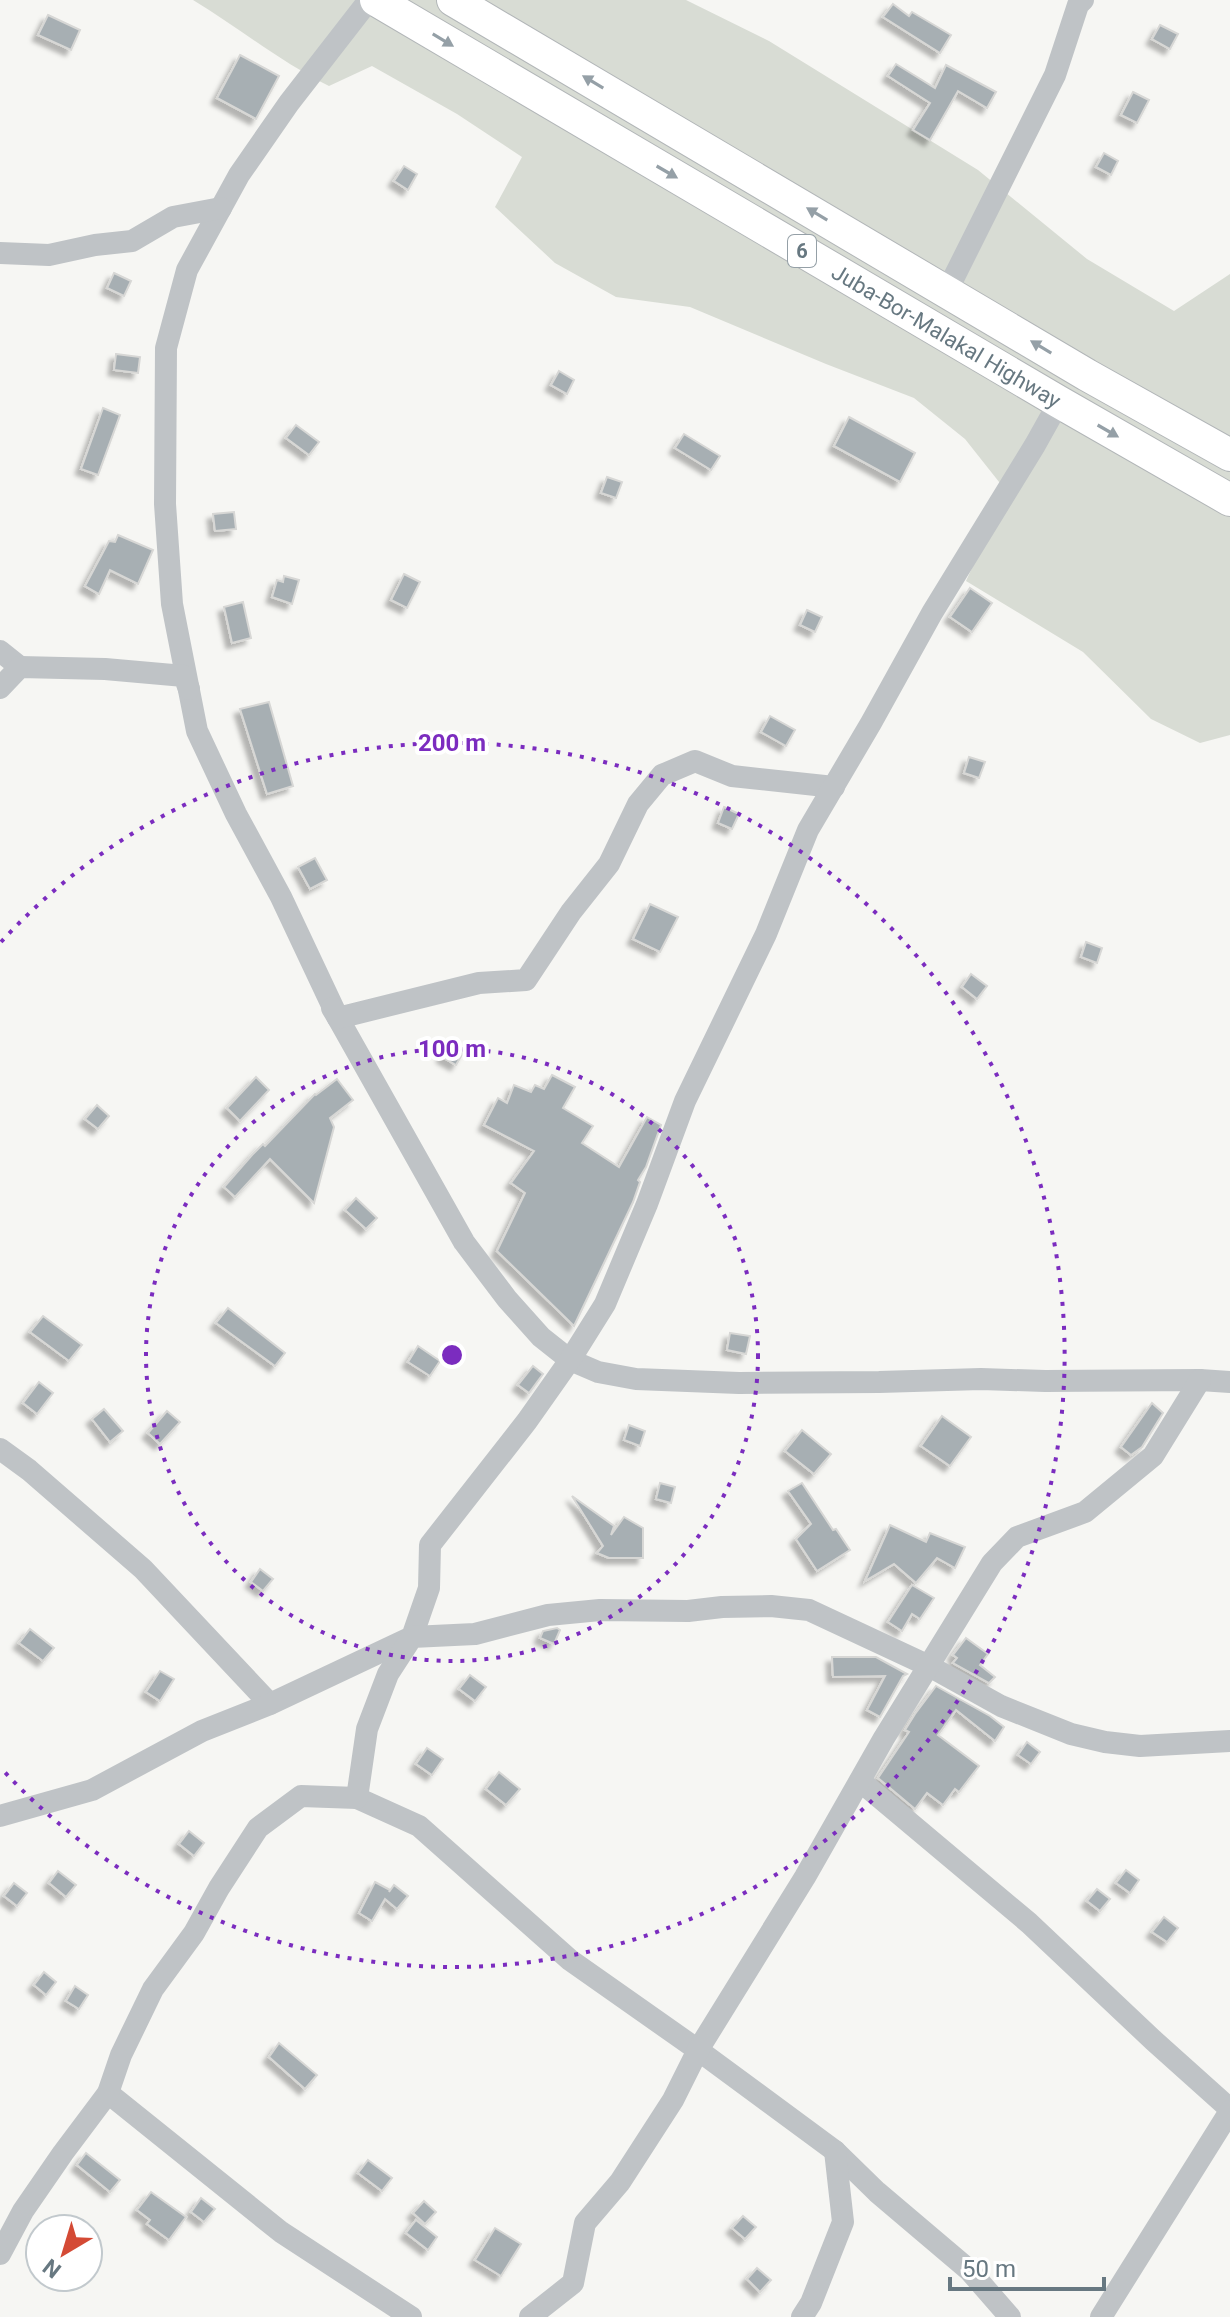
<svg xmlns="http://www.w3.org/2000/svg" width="1230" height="2317" font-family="Roboto,sans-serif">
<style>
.green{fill:#d8dcd4}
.building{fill:#a7afb3;stroke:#d7d7d5;stroke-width:2;filter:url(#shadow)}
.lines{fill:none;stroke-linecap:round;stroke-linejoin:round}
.highway-casing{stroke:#b2b6b8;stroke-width:34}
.minor{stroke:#bfc3c6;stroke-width:22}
.highway{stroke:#fff;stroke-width:32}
.oneway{fill:#95a0a7}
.ring{fill:none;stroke:#7b2cbf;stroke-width:4;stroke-dasharray:4 8}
.labels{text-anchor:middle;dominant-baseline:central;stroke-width:8;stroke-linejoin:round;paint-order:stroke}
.shield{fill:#fff;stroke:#95a0a7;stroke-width:2}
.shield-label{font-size:20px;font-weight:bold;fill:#677881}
.street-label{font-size:22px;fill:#677881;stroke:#fff}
.centre{fill:#7b2cbf;stroke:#fff;stroke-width:4}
.ring-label{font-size:24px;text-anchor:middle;font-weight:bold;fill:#7b2cbf;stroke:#fff;stroke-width:8;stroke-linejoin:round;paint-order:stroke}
</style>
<defs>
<filter id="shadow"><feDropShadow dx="-5.5" dy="5.5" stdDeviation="2" flood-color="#0004"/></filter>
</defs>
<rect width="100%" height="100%" fill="#f6f6f3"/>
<path class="green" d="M193 0H686L769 41 978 170 1087 259 1174 311 1230 274V735L1200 743 1151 719 1083 652 966 581 1007 492 965 439 914 398 826 364 690 307 616 297 555 263 495 207 522 157 457 114 372 66 329 86C281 62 239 28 193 0Z"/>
<g class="building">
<polygon points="893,4 909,16 912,12 951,35 940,53 883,17"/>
<polygon points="48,15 80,30 71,50 38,35"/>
<polygon points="1160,25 1178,34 1170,49 1152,39"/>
<polygon points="240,55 279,76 256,119 217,98"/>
<polygon points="896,64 935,88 946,65 996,92 987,108 958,91 930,140 913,130 930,103 888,76"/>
<polygon points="1133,92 1149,100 1137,123 1121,115"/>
<polygon points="1104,153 1118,161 1111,175 1096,167"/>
<polygon points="404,166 417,174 408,190 394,181"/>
<polygon points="114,273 131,281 124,296 107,288"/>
<polygon points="116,354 140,357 138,373 114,370"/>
<polygon points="559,371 574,380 567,394 551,385"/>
<polygon points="103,408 120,415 98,475 81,469"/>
<polygon points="849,417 915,453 900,482 834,446"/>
<polygon points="296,425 319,442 309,455 286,438"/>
<polygon points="684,434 720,456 711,470 675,448"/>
<polygon points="607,477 622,482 616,498 601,493"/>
<polygon points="234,512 236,529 215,531 213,514"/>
<polygon points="118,535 153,550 138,584 110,570 99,594 85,586 109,541 115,542"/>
<polygon points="404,574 420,582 407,608 391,600"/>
<polygon points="284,576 299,580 292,604 272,597 277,580 283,582"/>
<polygon points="970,588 992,603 972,632 950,617"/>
<polygon points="243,602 251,638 232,643 224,607"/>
<polygon points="807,610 822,617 815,632 800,625"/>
<polygon points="269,702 293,786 267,794 240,709"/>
<polygon points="770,716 795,730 786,746 761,732"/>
<polygon points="969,757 985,762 979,778 964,773"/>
<polygon points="724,807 739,814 732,829 718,823"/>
<polygon points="315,858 327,880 310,889 298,867"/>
<polygon points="650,904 678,917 660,952 633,939"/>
<polygon points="1086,942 1102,948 1097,963 1081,957"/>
<polygon points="971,974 987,986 977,999 962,987"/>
<polygon points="450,1043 464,1051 456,1065 442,1057"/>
<polygon points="552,1075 575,1087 563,1108 593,1126 582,1143 619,1167 647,1117 661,1125 646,1167 638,1180 640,1182 633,1202 574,1326 497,1251 525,1193 511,1183 534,1151 484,1125 498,1098 507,1103 514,1085 531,1092 535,1085 544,1089"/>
<polygon points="256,1077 269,1090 240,1121 227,1108"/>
<polygon points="337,1079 353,1100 330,1118 334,1127 314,1203 270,1159 235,1197 224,1187 252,1155 263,1144 265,1146 315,1094 316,1095"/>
<polygon points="97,1105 109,1116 98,1129 85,1119"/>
<polygon points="356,1198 377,1218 366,1229 345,1210"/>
<polygon points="228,1308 285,1353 275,1366 216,1323"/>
<polygon points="43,1316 82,1345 69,1361 30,1332"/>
<polygon points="730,1333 750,1336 746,1354 727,1350"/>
<polygon points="418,1346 440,1361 430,1376 408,1362"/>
<polygon points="533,1366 543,1374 529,1393 518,1385"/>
<polygon points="39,1382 53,1393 37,1414 23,1403"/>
<polygon points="1152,1403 1163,1413 1142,1447 1131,1455 1121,1447"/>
<polygon points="104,1409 123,1431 110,1442 92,1419"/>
<polygon points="167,1411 180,1422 160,1444 148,1433"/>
<polygon points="942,1416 971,1437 950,1466 921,1446"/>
<polygon points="629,1425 645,1431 640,1446 624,1440"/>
<polygon points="802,1430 831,1454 814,1474 785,1451"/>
<polygon points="660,1483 675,1487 671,1503 656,1499"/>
<polygon points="802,1483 833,1530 836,1529 850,1550 817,1571 796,1539 811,1524 788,1491"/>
<polygon points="572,1496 614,1526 611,1535 624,1517 643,1528 643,1558 609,1558 597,1553 603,1546"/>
<polygon points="890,1525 926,1542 930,1533 965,1547 955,1568 937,1558 916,1583 894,1564 865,1581"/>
<polygon points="260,1569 273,1579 263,1591 251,1582"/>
<polygon points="912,1585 934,1598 920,1619 912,1614 902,1631 888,1622"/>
<polygon points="557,1628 560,1630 554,1644 540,1638 543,1631"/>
<polygon points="30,1629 54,1648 43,1661 19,1643"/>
<polygon points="966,1638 988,1654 980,1665 995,1677 989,1683 953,1663 957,1658 953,1655"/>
<polygon points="832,1657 876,1657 907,1674 903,1676 880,1717 867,1710 885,1676 833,1677"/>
<polygon points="160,1671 174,1679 160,1701 146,1692"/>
<polygon points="470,1675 486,1687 475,1701 459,1689"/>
<polygon points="936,1686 990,1716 1004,1727 995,1741 956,1710 938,1735 979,1766 959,1792 955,1789 943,1805 927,1793 915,1809 878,1778 909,1732 905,1730 915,1714"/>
<polygon points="1027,1742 1040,1752 1031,1764 1018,1755"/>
<polygon points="427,1748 443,1759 432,1775 416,1764"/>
<polygon points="499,1772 520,1789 506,1805 486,1789"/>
<polygon points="189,1831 204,1843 194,1856 179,1844"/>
<polygon points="1126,1870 1139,1880 1130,1893 1116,1883"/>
<polygon points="58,1871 76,1885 66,1897 49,1883"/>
<polygon points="375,1882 390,1890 389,1892 394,1885 408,1896 397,1909 385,1899 372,1921 359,1913"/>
<polygon points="14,1883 27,1893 17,1906 4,1896"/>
<polygon points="1097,1889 1110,1899 1100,1911 1087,1901"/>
<polygon points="1164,1917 1178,1928 1167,1942 1152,1932"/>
<polygon points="44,1972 56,1982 46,1995 34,1985"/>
<polygon points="75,1986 88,1995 79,2009 66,2001"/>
<polygon points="279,2043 317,2075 305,2089 269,2057"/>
<polygon points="86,2153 120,2180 110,2192 77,2165"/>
<polygon points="368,2160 392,2178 382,2191 358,2173"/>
<polygon points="151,2192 186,2217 169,2240 147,2224 150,2220 137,2210"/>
<polygon points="201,2198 215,2209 204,2222 191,2212"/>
<polygon points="424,2201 436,2212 425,2224 413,2213"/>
<polygon points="743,2216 756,2227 745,2239 732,2228"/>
<polygon points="416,2220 437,2237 428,2250 406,2233"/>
<polygon points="495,2228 521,2244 501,2276 475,2260"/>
<polygon points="757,2268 771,2280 760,2292 747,2279"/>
</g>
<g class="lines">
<defs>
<g id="highway">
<path id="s1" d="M376 0 1059 402 1230 500"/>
<polyline points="453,0 1087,375 1230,455"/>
</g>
</defs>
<use href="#highway" class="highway-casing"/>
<g class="minor">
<polyline points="369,0 289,103 239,175 187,270 166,348 165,504 172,604 197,731 236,814 281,897 338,1018 464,1242 507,1299 541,1337 570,1360 598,1372 636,1379 739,1383 879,1382 981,1379 1045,1381 1200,1380 1230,1382"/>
<polyline points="0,253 49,255 95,245 132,241 173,217 221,208"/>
<polyline points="947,291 1055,75 1078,5 1083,0"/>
<polyline points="0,651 20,667"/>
<polyline points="0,688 20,667 105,669 184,676 189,689"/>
<polyline points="332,1008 338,1018 479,983 526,980 571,912 609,864 638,804 662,775 695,761 732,776 834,787"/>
<polyline points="0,1449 29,1470 143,1569 270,1704"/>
<polyline points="860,1781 1029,1923 1153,2040 1230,2109"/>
<polyline points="357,1798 419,1826 570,1960 698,2050 835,2151 877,2192 969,2270 1010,2317"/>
<polyline points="0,1816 92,1790 202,1731 270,1704 412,1637 429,1588 430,1545 527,1421 570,1360 605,1304 647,1204 685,1101 766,934 808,830 871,723 932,613 1035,445 1059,402"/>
<polyline points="108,2093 281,2232 411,2317"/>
<polyline points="0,2254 23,2211 63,2153 108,2093 121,2055 153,1989 194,1933 219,1888 258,1828 301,1796 357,1798 367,1729 388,1674 412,1637 475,1634 548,1615 600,1610 688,1611 722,1607 771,1606 809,1610 929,1666 1001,1706 1071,1734 1105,1742 1140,1746 1230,1741"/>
<polyline points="530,2317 573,2283 585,2223 620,2182 673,2100 698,2050 805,1877 884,1738 992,1563 1017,1537 1085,1512 1153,1456 1200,1380"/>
<polyline points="802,2317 811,2303 843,2222 835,2151"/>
<polyline points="1101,2317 1230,2111"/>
</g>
<use href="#highway" class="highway"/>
</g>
<defs><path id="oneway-solid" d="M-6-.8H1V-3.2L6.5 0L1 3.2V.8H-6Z" transform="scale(2)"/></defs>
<g class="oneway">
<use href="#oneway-solid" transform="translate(443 40) rotate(31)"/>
<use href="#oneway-solid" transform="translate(593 82) rotate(-149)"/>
<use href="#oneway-solid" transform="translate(667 172) rotate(30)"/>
<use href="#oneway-solid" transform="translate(817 214) rotate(-149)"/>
<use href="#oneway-solid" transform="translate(1041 347) rotate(-149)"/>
<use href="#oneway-solid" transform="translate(1108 431) rotate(30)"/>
</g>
<g class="ring">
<circle cx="452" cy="1355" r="306"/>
<path d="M1 942A612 612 0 1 1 1 1768"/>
</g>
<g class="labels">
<rect class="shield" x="788" y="235" width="28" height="32" rx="6"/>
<g class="shield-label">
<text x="802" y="251">6</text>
</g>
<g class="street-label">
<text stroke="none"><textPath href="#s1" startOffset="662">Juba-Bor-Malakal Highway</textPath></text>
</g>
</g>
<circle cx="452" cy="1355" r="12" class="centre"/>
<g class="ring-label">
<text x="452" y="751">200 m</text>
<text x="452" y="1057">100 m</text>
</g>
<g transform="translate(64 2253) rotate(218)"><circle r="38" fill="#ffffff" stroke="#c2c9cd" stroke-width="2"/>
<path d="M0-6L14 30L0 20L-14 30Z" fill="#d44a35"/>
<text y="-12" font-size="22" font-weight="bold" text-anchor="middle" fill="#677881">N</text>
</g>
<path d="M950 2277v12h154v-12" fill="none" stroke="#677881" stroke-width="4"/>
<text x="962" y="2277" font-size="24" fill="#677881" stroke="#ffffff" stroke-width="6" paint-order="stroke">50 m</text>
</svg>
